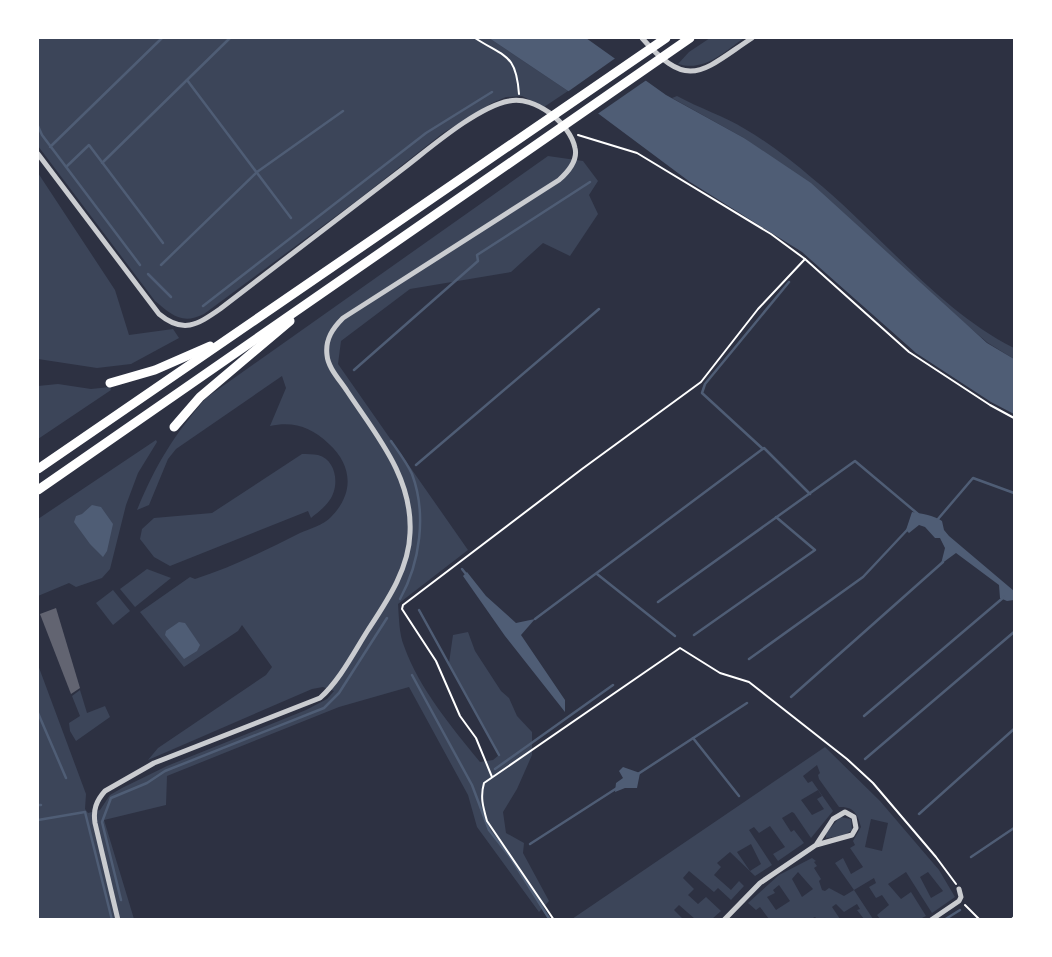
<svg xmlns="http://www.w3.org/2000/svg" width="1052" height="957" font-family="'Archivo Narrow',sans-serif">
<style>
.green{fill:#3c4559;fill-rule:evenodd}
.water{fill:#4f5d75}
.pier{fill:#2d3142}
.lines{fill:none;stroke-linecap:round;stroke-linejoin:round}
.stream{stroke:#4f5d75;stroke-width:2.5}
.building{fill:#626471}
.path{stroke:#fff;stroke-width:2}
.minor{stroke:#caccd0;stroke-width:5}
.motorway{stroke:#fff;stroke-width:9}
</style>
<rect width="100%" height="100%" fill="#2d3142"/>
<g class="green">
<path d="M38 38H489L568 91 544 107 522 96 506 97 492 103 443 133 359 199 204 314C182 325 172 315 155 301L38 146Z"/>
<path d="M710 38H744C724 52 705 72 678 64L689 52Z"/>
<path d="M677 96C699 108 724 116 745 129 769 143 791 160 812 178 878 231 938 310 1014 348V359L988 343 744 138 672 98Z"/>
<path d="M548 156 583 161 598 181 589 195 598 214 570 256 543 243 511 272 410 289 341 341 338 364 468 550 398 604C399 617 399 634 404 646 420 690 451 726 480 762L493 760 499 755 449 663 453 635 468 632 475 651 501 691 509 698 517 716 532 732V755L517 789 503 812 506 833 524 843 523 853 549 901 539 912 477 827 468 795 409 687 339 707 167 776 166 805 104 820 134 919H38V665L86 794 85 809 88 813 100 810 110 795 122 788 167 766 306 710 327 699 334 691 323 687 312 689 148 760 158 748 266 675 272 667 242 625 238 631 184 667 140 612 190 577 195 579C232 567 266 550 300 533 309 529 324 525 331 517 354 494 353 466 329 444 311 427 294 421 270 426L286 388 282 376 176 449 168 459 149 505 137 510C156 464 174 435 206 398Z"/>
<polygon points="38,173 115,290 129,335 173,329 179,338 131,364 97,368 38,359"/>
<polygon points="58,384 91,389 110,387 111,390 38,439 38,386"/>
<polygon points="156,440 157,442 138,473 126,505 110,569 102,578 76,587 69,583 38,596 38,519"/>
<path d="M302 454C307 454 313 454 318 455 337 460 340 487 329 501 324 508 317 513 311 518L308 511 170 566 154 557 140 539 142 529 154 518 212 513Z"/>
<polygon points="147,569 171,578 135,607 120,589"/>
<polygon points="113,590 130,611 113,625 96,603"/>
<polygon points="80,690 87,713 105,706 110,717 76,741 70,731 69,723 80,716 72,696"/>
<path d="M825 747 880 801 939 870 955 897 932 913 906 872 888 884 901 899 911 892 926 916 920 919H880L877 915 889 905 882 895 876 898 869 887 876 883 874 878 854 890 873 919H864L857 910 860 909 857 904 844 912 836 904 832 907 840 919H817L815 917 811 919H769L760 907 756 910 748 903 779 875 812 858 816 861 814 862 817 866 814 868 821 879 819 881 822 890 825 891 829 888 844 896 854 890 835 863 843 858 851 874 863 867 850 848 855 845 853 841 861 827C858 815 854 806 839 807L819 779 818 775 820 773 817 765 803 776 808 783 812 781 833 811 811 838 794 813 792 812 782 818 791 832 794 830 804 843 778 861 773 854 785 847 770 826 759 833 754 827 749 830 772 865 755 876 730 852 717 863 721 867 714 875 731 890 739 881 744 886 731 900 718 888 714 892 689 871 683 878 694 889 688 895 698 904 706 897 721 911 712 919H695L679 905 674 910 683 919H572ZM818 790 822 796 817 799 824 809 812 815 801 800ZM871 819 888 823 882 851 865 847ZM751 844 761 864 750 871 737 852ZM798 872 813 889 802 897 792 879ZM928 872 943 891 931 898 920 877ZM779 885 790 901 776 910 767 897 775 893 773 890Z"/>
<polygon points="840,817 851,819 852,830 843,836 826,838 826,833"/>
</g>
<g class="water">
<polygon points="489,38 586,38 666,95 744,138 811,183 987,343 1014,359 1014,414 991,402 916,353 802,252 690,182 568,91"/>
<polygon points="92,505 101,507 113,524 107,551 103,557 90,544 74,522 76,516 82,514"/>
<path d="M912 512C920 513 936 516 942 521L944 530 949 536 1014 591V600L1007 601 1000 598 999 585 956 553 941 564 945 548 940 538H935L925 527 919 525 909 533 906 530Z"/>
<polygon points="467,572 486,596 516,623 535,619 521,635 565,700 565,712 505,636 463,576"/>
<polygon points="179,622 185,623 200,645 197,651 184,659 165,635 166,631"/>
<polygon points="623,767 640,773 637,788 625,788 615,792 616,783 623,778 619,771"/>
</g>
<polygon class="pier" points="617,57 648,79 596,115 566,93"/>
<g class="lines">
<g class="stream">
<polyline points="187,80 291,218"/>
<polyline points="38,126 42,135 140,265"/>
<polyline points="50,147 162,38"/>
<polyline points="102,163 230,38"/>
<polyline points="66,167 89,145 163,243"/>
<polyline points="161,265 257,172 343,111"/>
<polyline points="148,274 171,297"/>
<polyline points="203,306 426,133 492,92"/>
<polyline points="354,370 478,261 477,255 590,182"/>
<path d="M391 441C398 451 407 463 412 474 427 514 420 563 400 599"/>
<polyline points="763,449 702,393 705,384 789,282"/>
<polyline points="416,465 599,309"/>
<polyline points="938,519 973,478 1014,493"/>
<polyline points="462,569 466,574"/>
<polyline points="597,574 675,636"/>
<polyline points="658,602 855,461 918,514"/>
<polyline points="419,610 499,755"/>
<polyline points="535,619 764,448 810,494"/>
<polyline points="694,635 815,550 776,517"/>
<polyline points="749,659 863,577 908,529"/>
<polyline points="412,675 472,785 489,830 511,858 550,920"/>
<polyline points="791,697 943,562"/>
<polyline points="38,713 66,778"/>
<polyline points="864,716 1004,597"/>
<polyline points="693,738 739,796"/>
<polyline points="865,759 1014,632"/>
<polyline points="495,769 613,685"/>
<polyline points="638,774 747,703"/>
<polyline points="38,805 41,805"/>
<polyline points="919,814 1014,729"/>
<polyline points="38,820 85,812 112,920"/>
<polyline points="530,844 617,788"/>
<polyline points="971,857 1014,828"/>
<polyline points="121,900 102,822 111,798 147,783 165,771 324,708 339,693 387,618"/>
<polyline points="944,920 960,910"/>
</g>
</g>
<polygon class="building" points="56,608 80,688 71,694 40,614"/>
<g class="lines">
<g class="path">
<path d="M475 38C506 58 516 54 519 94"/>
<polyline points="578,135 637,153 771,234 805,259 909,352 990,405 1014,418"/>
<polyline points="492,777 476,738 460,716 436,661 402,609 403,605 582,469 701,382 758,309 805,259"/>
<polyline points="965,905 980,920"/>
<path d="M554 920 487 821C483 807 480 797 484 783L680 648 720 673 749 682 847 759 873 783 936 857 956 884"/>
<polyline points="1011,920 1014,917"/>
</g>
<g class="minor">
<path d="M642 38C689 92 702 71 752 38"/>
<path d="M38 154 159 314C183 334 197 325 220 309 281 262 342 215 404 168 430 148 477 107 509 101 534 95 570 123 575 148 578 160 568 172 559 180L343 318C333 328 325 339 327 355 328 368 340 380 347 391 376 435 413 477 410 533 409 569 387 601 368 630 354 652 340 680 320 698L154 763 105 791C96 801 93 810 95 823L118 920"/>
<polyline points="724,920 760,883 816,845 852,835 856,828 854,817 845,812 833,819 816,845"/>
<polyline points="931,920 959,901 961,897 959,889"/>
</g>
<g class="motorway">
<polyline points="110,383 155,370 210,346"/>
<polyline points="174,427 200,397 290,321"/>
<polyline points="38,469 666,38"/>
<polyline points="38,490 690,38"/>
</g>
</g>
<rect width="1052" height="957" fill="none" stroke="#ffffff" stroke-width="78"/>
</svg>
